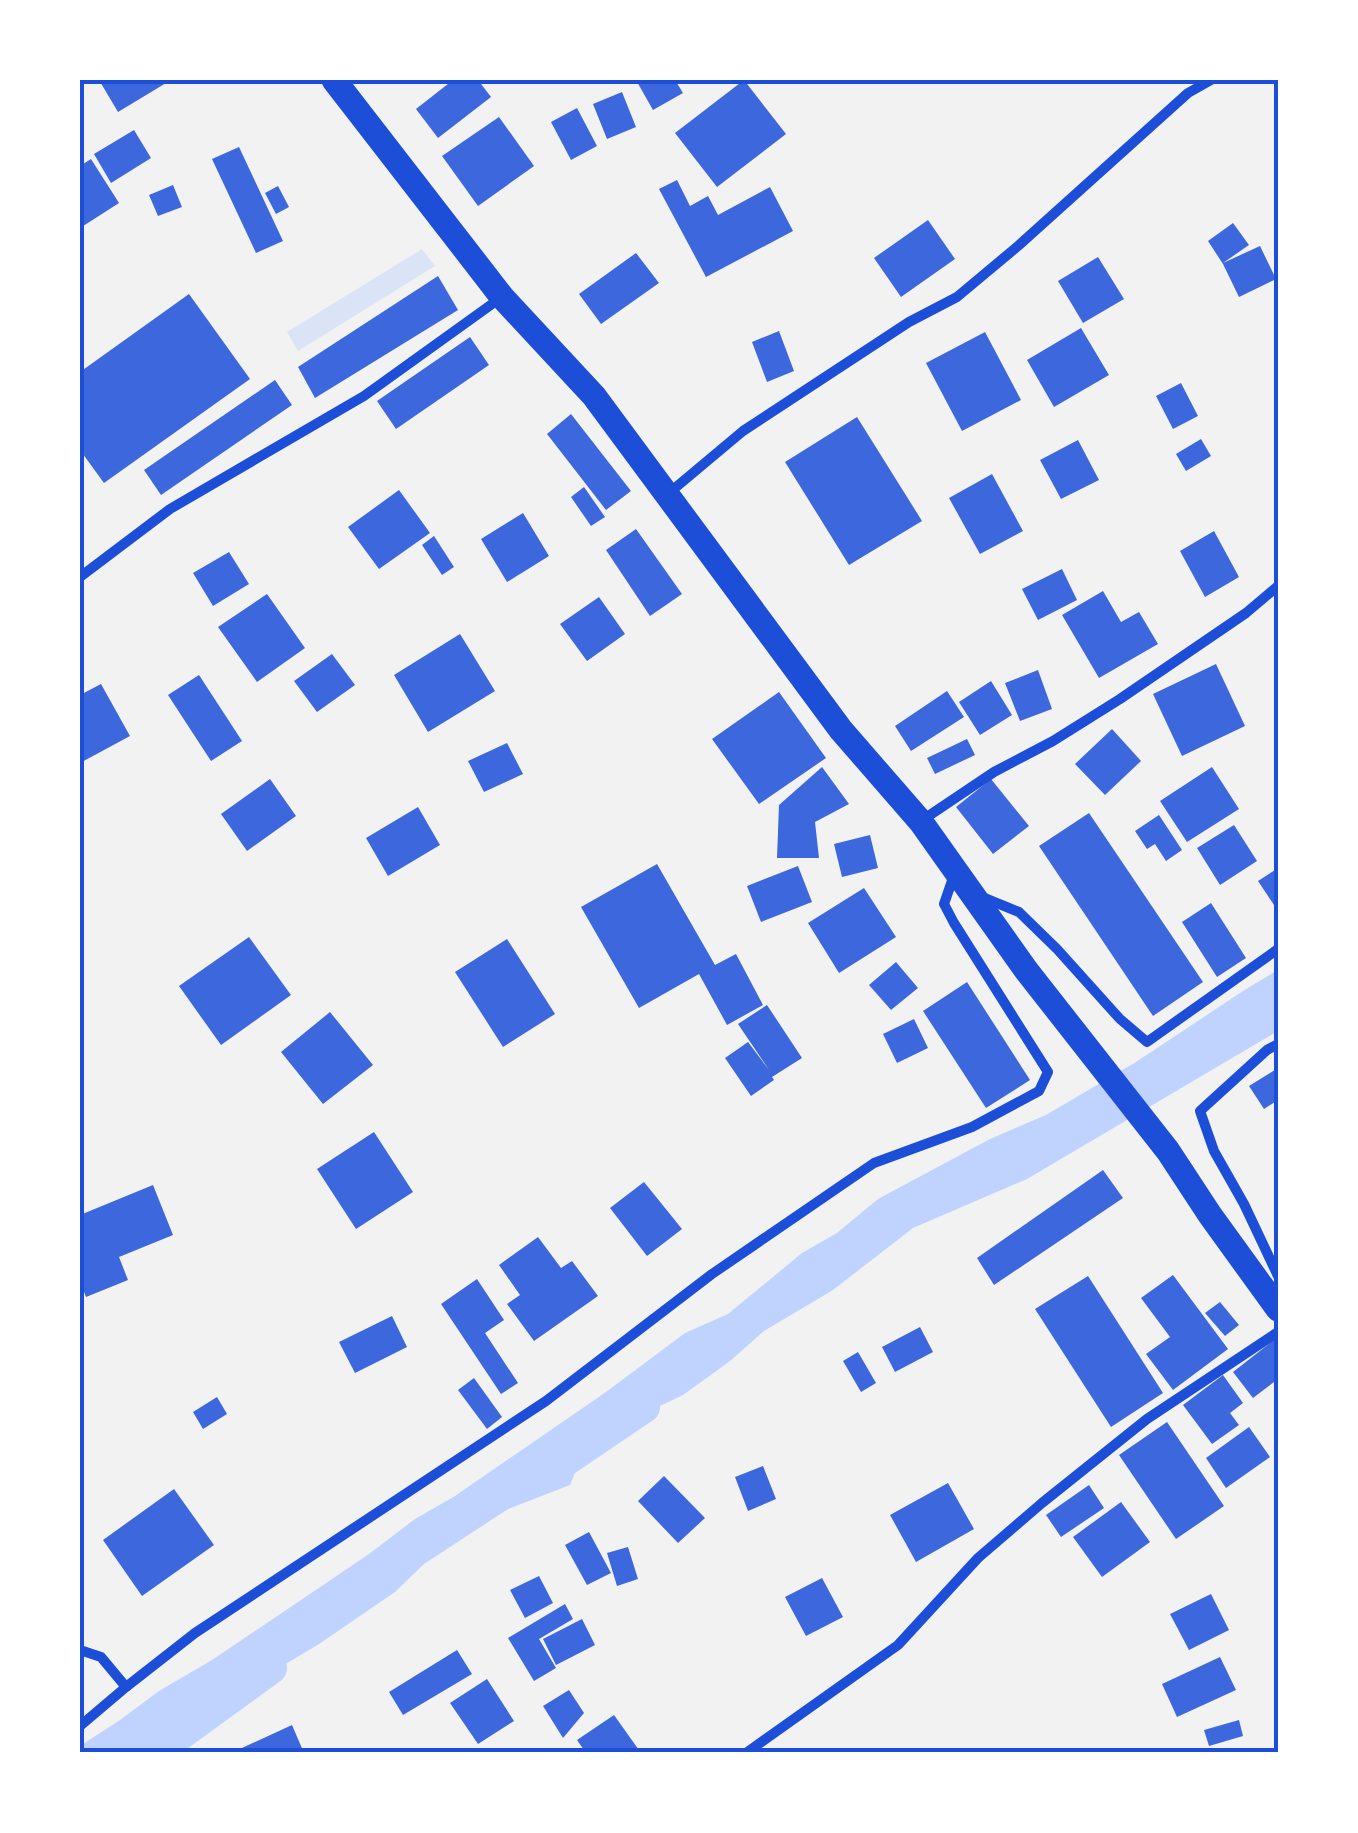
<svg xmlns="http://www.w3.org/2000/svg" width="1358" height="1833" font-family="'DM Sans',sans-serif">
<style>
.green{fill:#dbe4f7}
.water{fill:#bfd3fe}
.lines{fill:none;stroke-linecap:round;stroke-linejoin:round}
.canal{stroke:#bfd3fe;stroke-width:32}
.building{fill:#3d67dc}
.minor{stroke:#1d4ed8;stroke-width:10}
.primary{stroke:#1d4ed8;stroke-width:25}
.neatline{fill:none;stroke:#1d4ed8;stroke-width:4}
</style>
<rect width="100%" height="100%" fill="#f2f2f2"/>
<polygon class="green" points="422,249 435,266 298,351 287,332"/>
<polygon class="water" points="1278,970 1278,1031 1027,1179 913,1228 833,1290 764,1331 730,1361 683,1395 588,1440 570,1485 508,1509 424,1564 395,1592 319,1644 179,1728 146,1753 80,1753 80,1746 120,1720 159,1691 212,1660 369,1554 415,1519 455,1496 606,1392 685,1333 728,1314 802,1253 837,1233 878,1199 990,1139 1046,1115 1136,1062 1243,991"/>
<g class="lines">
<g class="canal">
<polyline points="548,1472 644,1407"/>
<polyline points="154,1753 271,1668"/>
</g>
</g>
<g class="building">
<polygon points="99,80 171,80 118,112"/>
<polygon points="453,80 478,80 491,97 438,138 416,109"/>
<polygon points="636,80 675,80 683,93 653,110"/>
<polygon points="744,80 786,134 717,187 675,133"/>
<polygon points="622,92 636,127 607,139 593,104"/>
<polygon points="577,108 597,146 571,160 551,122"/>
<polygon points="499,117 534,166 478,206 442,156"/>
<polygon points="134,130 151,158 111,183 94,154"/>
<polygon points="239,147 283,241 256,253 212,159"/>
<polygon points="91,159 119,203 80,228 80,166"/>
<polygon points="677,180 690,206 708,196 718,215 770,187 793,231 706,277 659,189"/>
<polygon points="173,185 182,207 158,216 149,195"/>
<polygon points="278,186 289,207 276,214 265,193"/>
<polygon points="928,220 955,259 901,297 874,258"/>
<polygon points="1233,223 1249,245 1223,263 1260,246 1276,279 1239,297 1223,264 1208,241"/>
<polygon points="636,253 659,283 601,324 579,294"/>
<polygon points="1098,257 1124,299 1083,323 1058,281"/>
<polygon points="438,276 458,310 315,398 298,367"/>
<polygon points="189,294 250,379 104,483 80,450 80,372"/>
<polygon points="1081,328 1109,375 1054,407 1027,360"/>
<polygon points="779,331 794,371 767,382 752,342"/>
<polygon points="985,332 1021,400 962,431 926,363"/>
<polygon points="470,337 489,365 396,429 377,401"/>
<polygon points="275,380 292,405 161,495 144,470"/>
<polygon points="1181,383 1198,416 1173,429 1156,396"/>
<polygon points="571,414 631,491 606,510 547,434"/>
<polygon points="857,417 922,521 849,565 785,462"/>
<polygon points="1201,439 1211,456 1186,471 1176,454"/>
<polygon points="1078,440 1099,480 1061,499 1040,460"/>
<polygon points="992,474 1023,531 980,554 949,498"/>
<polygon points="584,487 605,517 591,526 571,497"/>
<polygon points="399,490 430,533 379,569 348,527"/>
<polygon points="523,513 549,556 507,582 481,539"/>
<polygon points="636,529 682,594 650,616 606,550"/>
<polygon points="1214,531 1239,577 1205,597 1180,551"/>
<polygon points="434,536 454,567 442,575 422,545"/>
<polygon points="229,552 249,584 213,606 193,573"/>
<polygon points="1062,569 1077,600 1038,620 1022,589"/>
<polygon points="1103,591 1121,622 1139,612 1158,644 1099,678 1062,615"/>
<polygon points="267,594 305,648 257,682 218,627"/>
<polygon points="599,597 625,634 587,661 560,624"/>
<polygon points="460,634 495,691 428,732 394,675"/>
<polygon points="332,654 355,685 317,712 294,681"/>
<polygon points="1216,664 1245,726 1182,756 1153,694"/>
<polygon points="1038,670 1052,709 1020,721 1005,683"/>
<polygon points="199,675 242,741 211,761 168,695"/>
<polygon points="991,681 1012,715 980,735 959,702"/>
<polygon points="101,684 130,736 80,763 80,695"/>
<polygon points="947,691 964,717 911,751 895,726"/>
<polygon points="779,692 826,758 759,804 712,739"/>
<polygon points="1112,729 1141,761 1105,795 1075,764"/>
<polygon points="967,739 975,755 935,774 927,758"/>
<polygon points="507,743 523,774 484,792 468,761"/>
<polygon points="822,767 849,804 815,822 819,858 777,858 779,805"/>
<polygon points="1212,767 1239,809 1187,842 1160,801"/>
<polygon points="270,779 296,816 247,851 221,814"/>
<polygon points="991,779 1029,826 993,854 956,807"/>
<polygon points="418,807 440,845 388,876 366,838"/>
<polygon points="1089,813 1203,982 1153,1016 1039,846"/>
<polygon points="1159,815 1182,850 1166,861 1155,844 1147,849 1135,831"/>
<polygon points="1234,825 1257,861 1220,885 1197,848"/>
<polygon points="870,835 878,868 842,877 834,844"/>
<polygon points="657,864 715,965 736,954 763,1005 727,1025 699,974 639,1008 581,907"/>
<polygon points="798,866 812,902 761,922 747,886"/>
<polygon points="1278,868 1278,911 1258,881"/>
<polygon points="864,888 896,937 839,973 808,923"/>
<polygon points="1211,903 1246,958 1217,977 1182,922"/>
<polygon points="249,937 291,995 221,1045 179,986"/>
<polygon points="507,939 555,1014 503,1047 455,972"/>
<polygon points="896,962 918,988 891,1010 869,985"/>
<polygon points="967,982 1030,1080 986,1108 923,1011"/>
<polygon points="767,1005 802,1058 772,1077 774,1080 751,1096 725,1058 748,1042 769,1070 738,1024"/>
<polygon points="330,1012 373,1065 323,1104 281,1052"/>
<polygon points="914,1019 928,1048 897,1063 883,1034"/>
<polygon points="1278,1068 1278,1100 1264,1109 1249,1086"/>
<polygon points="374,1132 413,1192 356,1229 317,1169"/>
<polygon points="1103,1170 1123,1198 994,1285 977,1258"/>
<polygon points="644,1182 682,1229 647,1256 610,1208"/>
<polygon points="153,1185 173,1235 119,1257 128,1280 86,1297 80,1281 80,1215"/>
<polygon points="538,1237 561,1268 572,1261 598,1296 534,1341 507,1304 520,1295 499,1265"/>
<polygon points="1173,1275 1228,1349 1173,1390 1146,1354 1170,1337 1141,1298"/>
<polygon points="1088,1276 1163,1393 1111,1427 1035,1309"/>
<polygon points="477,1279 504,1320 485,1333 518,1383 501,1394 441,1304"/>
<polygon points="1220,1302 1239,1325 1225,1336 1205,1313"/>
<polygon points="392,1316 407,1347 355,1373 339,1342"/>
<polygon points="920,1327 933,1352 895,1372 882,1347"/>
<polygon points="1274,1340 1278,1345 1278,1379 1253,1398 1233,1372"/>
<polygon points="858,1352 876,1383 861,1392 843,1361"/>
<polygon points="1223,1375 1243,1403 1230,1413 1239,1425 1212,1444 1183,1405"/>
<polygon points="474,1378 502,1417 487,1429 458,1390"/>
<polygon points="217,1397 227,1414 203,1429 193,1412"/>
<polygon points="1167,1422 1224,1506 1176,1539 1119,1455"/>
<polygon points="1249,1427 1270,1457 1226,1488 1206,1458"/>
<polygon points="763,1466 776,1499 748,1511 735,1477"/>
<polygon points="664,1476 705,1518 678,1543 638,1501"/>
<polygon points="948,1483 974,1529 916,1562 890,1515"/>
<polygon points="1089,1485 1104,1508 1061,1537 1046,1515"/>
<polygon points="174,1489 214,1545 142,1596 103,1540"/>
<polygon points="1121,1502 1150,1542 1102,1577 1073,1537"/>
<polygon points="589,1532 611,1573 587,1585 565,1545"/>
<polygon points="628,1547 638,1579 617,1586 607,1553"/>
<polygon points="539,1576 553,1603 525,1618 510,1590"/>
<polygon points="822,1578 843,1617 806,1636 785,1597"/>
<polygon points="1211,1594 1229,1630 1189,1650 1170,1614"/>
<polygon points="565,1604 573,1619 539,1639 556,1668 534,1681 508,1638"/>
<polygon points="582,1619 595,1645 556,1665 543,1639"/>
<polygon points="457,1650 472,1674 403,1715 389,1692"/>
<polygon points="1220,1657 1236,1690 1177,1717 1162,1684"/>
<polygon points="487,1679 514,1721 478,1744 450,1703"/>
<polygon points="569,1690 584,1713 563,1738 543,1706"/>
<polygon points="614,1715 641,1753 586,1753 577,1740"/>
<polygon points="1239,1720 1243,1736 1209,1746 1204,1730"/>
<polygon points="292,1725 304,1753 231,1753"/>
</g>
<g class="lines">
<g class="minor">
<polyline points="669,493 743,431 909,322 957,297 1018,246 1188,93 1211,80"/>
<polyline points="80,577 170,509 364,396 499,299"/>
<polyline points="921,821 994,772 1053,741 1120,699 1246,613 1278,586"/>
<polyline points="982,897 1019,912 1057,949 1120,1019 1147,1042 1278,949"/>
<polyline points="1278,1044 1267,1050 1200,1111 1214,1151 1244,1204 1278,1276"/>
<polyline points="80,1650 101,1657 126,1687"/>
<polyline points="80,1726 126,1687 195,1633 546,1401 712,1274 874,1163 972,1127 1039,1091 1048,1072 954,923 944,904 954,875"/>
<polyline points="746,1753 898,1645 978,1558 1042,1503 1147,1419 1278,1332"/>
</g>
<polyline class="primary" points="334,80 502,297 594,396 841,730 921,822 1026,970 1168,1151 1210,1215 1278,1309"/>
</g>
<rect width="1358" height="1833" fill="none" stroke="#ffffff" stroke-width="165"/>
<rect x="82" y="82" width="1194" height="1668" class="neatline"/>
</svg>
